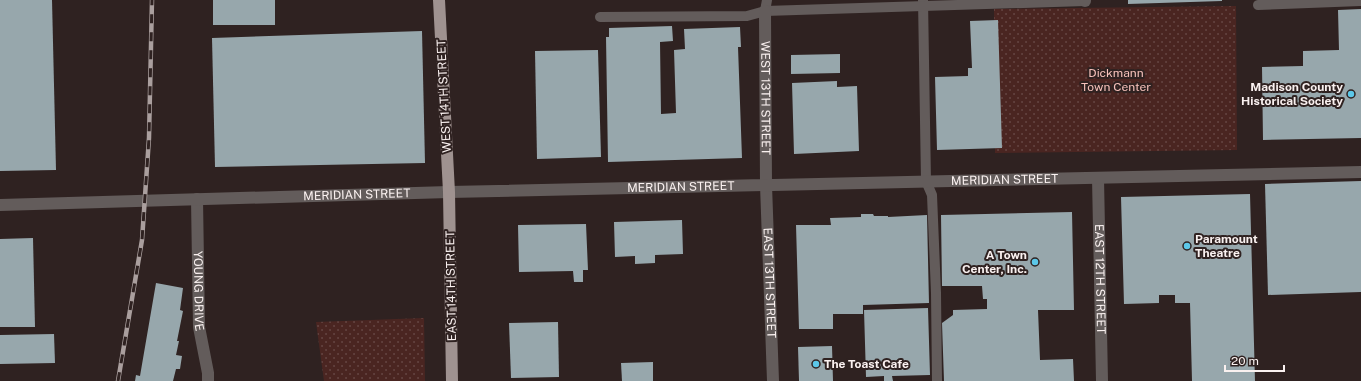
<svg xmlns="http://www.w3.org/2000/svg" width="1361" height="381" font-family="'Public Sans',sans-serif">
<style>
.grass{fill:url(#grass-dots)}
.building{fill:#97a7ac}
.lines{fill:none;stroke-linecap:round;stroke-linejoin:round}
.lane{stroke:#635c5b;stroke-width:10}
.street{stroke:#635c5b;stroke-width:12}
.primary{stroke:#9f9290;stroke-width:12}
.rail-casing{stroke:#aa9f9e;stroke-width:4.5}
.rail{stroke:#2f2221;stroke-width:3;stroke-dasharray:9;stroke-linecap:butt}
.poi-dot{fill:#5cc7e8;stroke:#2f2221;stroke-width:1.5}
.labels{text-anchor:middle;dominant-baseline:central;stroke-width:4;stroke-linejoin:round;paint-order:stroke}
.park-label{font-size:12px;fill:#f7c2bb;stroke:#2f2221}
.poi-label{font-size:12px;font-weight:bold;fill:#faf1f0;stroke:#2f2221;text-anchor:end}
.street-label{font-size:12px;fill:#faf1f0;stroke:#2f2221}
</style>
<defs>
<pattern id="grass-dots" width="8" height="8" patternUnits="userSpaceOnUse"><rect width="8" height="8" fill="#4a2521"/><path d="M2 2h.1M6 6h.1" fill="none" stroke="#654542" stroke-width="1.8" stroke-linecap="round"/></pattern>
</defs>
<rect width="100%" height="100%" fill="#2f2221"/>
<g class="grass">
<polygon points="1236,6 1237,150 995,153 994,9"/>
<polygon points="424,318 425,381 324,381 316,322"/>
</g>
<g class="building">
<polygon points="0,0 52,0 56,170 0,171"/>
<rect x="213" y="0" width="62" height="25"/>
<polygon points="1128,0 1222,0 1222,1 1128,4"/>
<polygon points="1361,9 1361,138 1263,140 1262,67 1303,66 1303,51 1339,50 1338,10"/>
<polygon points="998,20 1002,148 937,150 935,77 968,76 968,68 972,68 970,21"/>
<polygon points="672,26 673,41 660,42 661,114 676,113 674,50 685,49 684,29 740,27 741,47 738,47 742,158 608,162 606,37 609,37 609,28"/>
<polygon points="422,31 425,163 215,167 212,38"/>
<polygon points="598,50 601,157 537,159 535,51"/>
<polygon points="840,54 840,73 791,74 791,55"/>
<polygon points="837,81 837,87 857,86 859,151 794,154 792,83"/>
<polygon points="1361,181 1361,292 1268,295 1265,184"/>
<polygon points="1250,194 1255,381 1192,381 1190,303 1175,303 1175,295 1159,295 1159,303 1124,304 1121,197"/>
<polygon points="1072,212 1074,310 1038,310 1040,360 1073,359 1074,381 944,381 942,323 953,315 953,310 987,309 987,299 983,299 982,286 942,286 941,215"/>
<polygon points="861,214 873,214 874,216 888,216 888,217 927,215 929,303 863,305 863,314 833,314 833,329 799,329 796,225 831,225 830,218 861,217"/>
<polygon points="682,220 683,254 655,255 655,263 635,264 635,256 615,257 614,222"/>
<polygon points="586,224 588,270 583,270 583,282 574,282 573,271 519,272 518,225"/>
<polygon points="33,238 35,327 0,327 0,239"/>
<polygon points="156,283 183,288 180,310 183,311 177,341 179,341 176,355 182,356 180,369 176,369 173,381 135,381 136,375 140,376"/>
<polygon points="928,308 930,375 892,376 893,381 884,381 884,376 866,377 864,310"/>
<polygon points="558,322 559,377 511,378 509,323"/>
<polygon points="54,334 55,363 0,364 0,335"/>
<polygon points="832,346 833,381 799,381 798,347"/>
<polygon points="653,362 653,381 622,381 621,363"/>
</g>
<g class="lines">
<g class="lane">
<polyline points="923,0 926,181 932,195 936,293 937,381"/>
<polyline points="1258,5 1361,1"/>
<polyline points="765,11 767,0"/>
<polyline points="600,17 747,16 765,11 1085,1"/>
</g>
<g class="street">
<polyline points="1085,0 1085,1"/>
<path id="s1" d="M765 11 766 185 773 381"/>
<path id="s2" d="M1098 178 1102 381"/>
<path id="s3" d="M197 199 199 327 208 373V381"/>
<path id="s4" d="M0 205 449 192 1361 172"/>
</g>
<polyline class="primary" points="439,0 449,192 452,381"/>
<defs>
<polyline id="rail" points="118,381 142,240 149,138 152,0"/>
</defs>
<use href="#rail" class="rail-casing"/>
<use href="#rail" class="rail"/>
</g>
<g class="poi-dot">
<circle cx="1351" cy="94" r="4"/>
<circle cx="1187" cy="246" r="4"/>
<circle cx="1035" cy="262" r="4"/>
<circle cx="816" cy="364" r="4"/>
</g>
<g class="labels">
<g class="park-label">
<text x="1116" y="73">Dickmann<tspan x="1116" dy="14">Town Center</tspan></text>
</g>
<g class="poi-label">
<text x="1343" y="87">Madison County<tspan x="1343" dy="14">Historical Society</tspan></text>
<text x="1195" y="239" text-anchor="start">Paramount<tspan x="1195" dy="14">Theatre</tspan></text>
<text x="1027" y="255">A Town<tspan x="1027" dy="14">Center, Inc.</tspan></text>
<text x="824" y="364" text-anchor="start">The Toast Cafe</text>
</g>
<g class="street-label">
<text transform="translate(444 96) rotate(-93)">WEST 14TH STREET</text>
<text stroke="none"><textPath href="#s1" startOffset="87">WEST 13TH STREET</textPath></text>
<text stroke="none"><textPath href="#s4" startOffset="1005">MERIDIAN STREET</textPath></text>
<text stroke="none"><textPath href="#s4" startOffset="681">MERIDIAN STREET</textPath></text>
<text stroke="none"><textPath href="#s4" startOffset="357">MERIDIAN STREET</textPath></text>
<text stroke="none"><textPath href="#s2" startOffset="101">EAST 12TH STREET</textPath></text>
<text stroke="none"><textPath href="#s1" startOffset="272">EAST 13TH STREET</textPath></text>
<text transform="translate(451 286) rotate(-91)">EAST 14TH STREET</text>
<text stroke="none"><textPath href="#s3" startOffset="92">YOUNG DRIVE</textPath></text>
</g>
</g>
<path d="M1225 365v6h59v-6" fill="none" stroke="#faf1f0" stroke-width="2"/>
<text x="1231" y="365" font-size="12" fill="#faf1f0" stroke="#2f2221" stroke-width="3" paint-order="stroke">20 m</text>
</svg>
